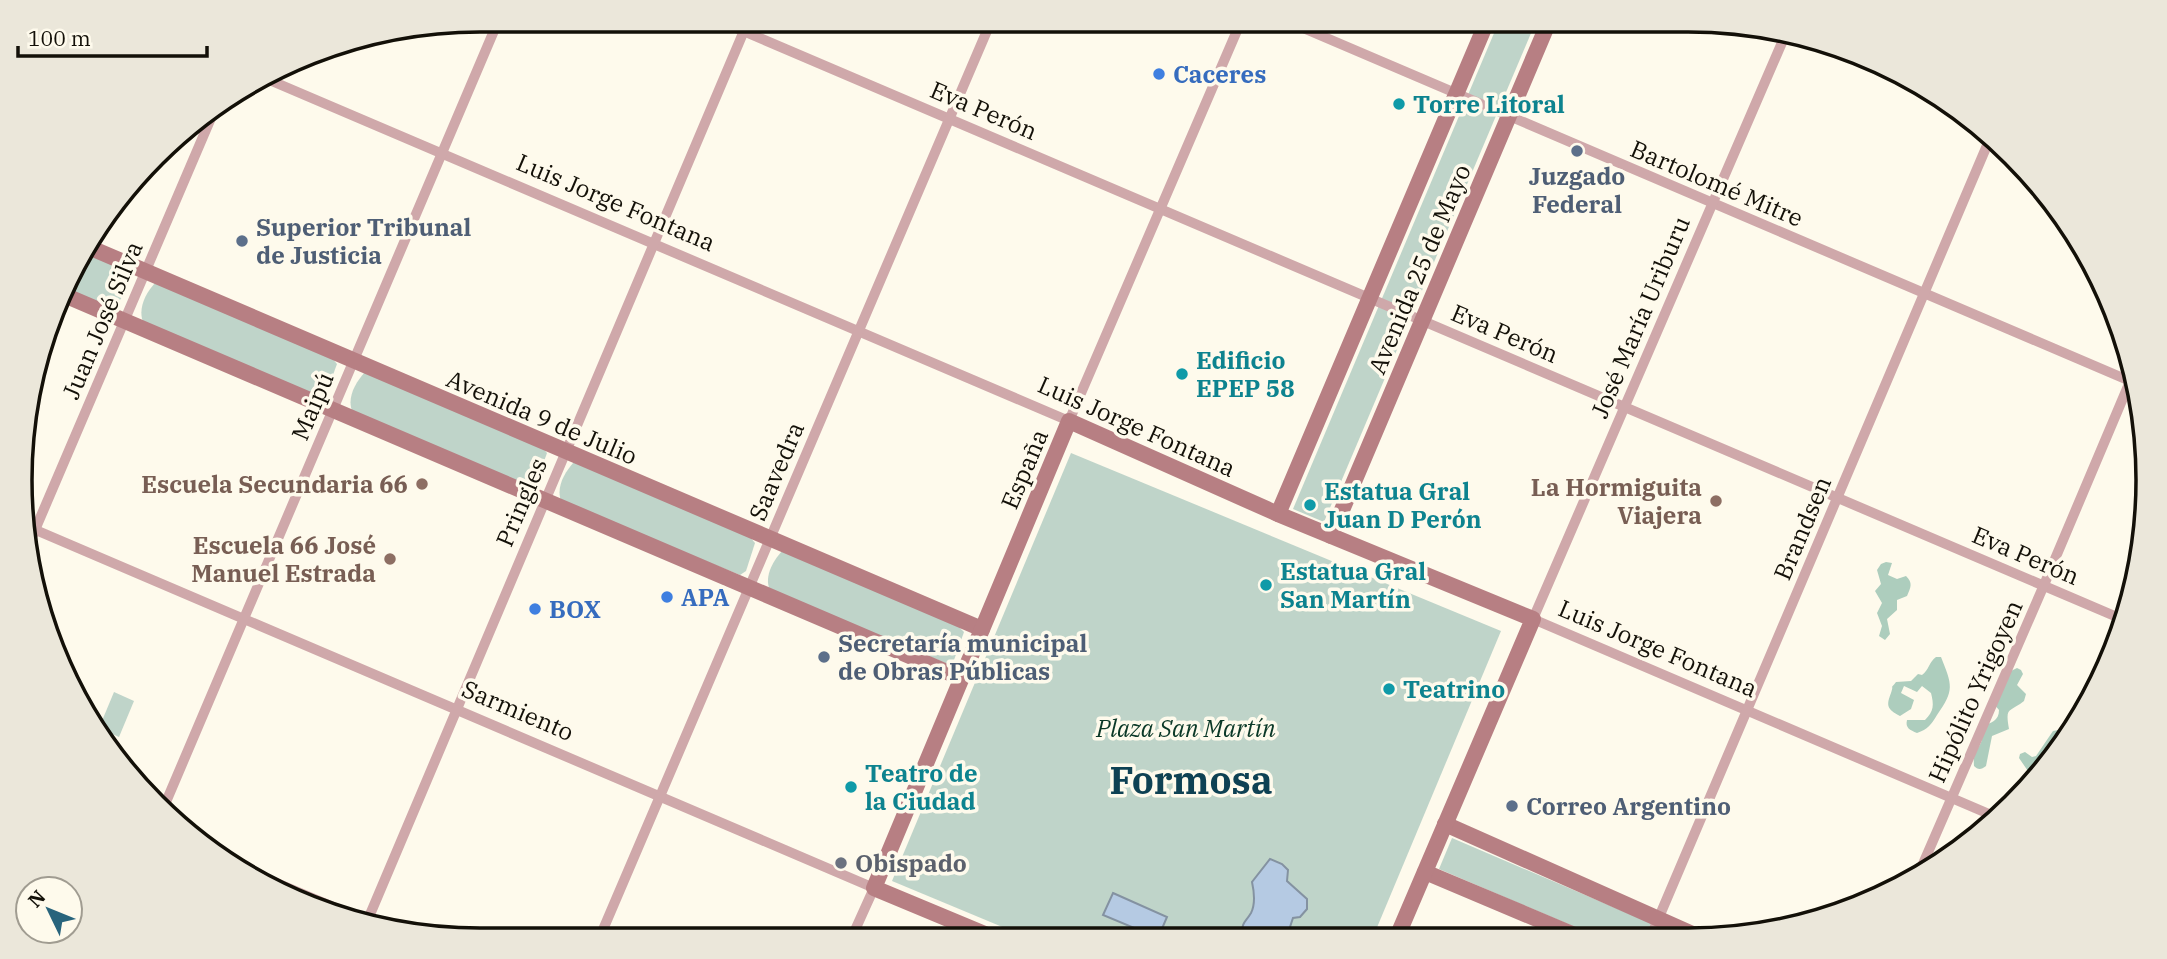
<svg xmlns="http://www.w3.org/2000/svg" width="2167" height="959" font-family="'IBM Plex Serif',serif">
<style>
.green{fill:#bfd4c9}
.forest{fill:#adcdbd}
.water{fill:#b5cae3;stroke:#8492a1;stroke-width:2}
.lines{fill:none;stroke-linecap:round;stroke-linejoin:round}
.street{stroke:#cfa8aa;stroke-width:10}
.secondary{stroke:#b77f83;stroke-width:16}
.shop-dot{fill:#3f7fe0;stroke:#fefaec;stroke-width:2.5}
.culture-dot{fill:#0f9aa8;stroke:#fefaec;stroke-width:2.5}
.service-dot{fill:#5c6f8a;stroke:#fefaec;stroke-width:2.5}
.education-dot{fill:#8d6e63;stroke:#fefaec;stroke-width:2.5}
.worship-dot{fill:#6b7280;stroke:#fefaec;stroke-width:2.5}
.labels{text-anchor:middle;dominant-baseline:central;stroke-width:7;stroke-linejoin:round;paint-order:stroke}
.shop-label{font-size:24px;font-weight:bold;fill:#366cbe;stroke:#fefaec;text-anchor:start}
.culture-label{font-size:24px;font-weight:bold;fill:#0d838f;stroke:#fefaec;text-anchor:start}
.street-label{font-size:24px;fill:#131008;stroke:#fefaec}
.service-label{font-size:24px;font-weight:bold;fill:#4e5e75;stroke:#fefaec;text-anchor:start}
.education-label{font-size:24px;font-weight:bold;fill:#785e54;stroke:#fefaec;text-anchor:end}
.park-label{font-size:24px;font-style:italic;fill:#0a3827;stroke:#fefaec}
.worship-label{font-size:24px;font-weight:bold;fill:#5b616d;stroke:#fefaec;text-anchor:start}
.town-label{font-size:38px;font-weight:bold;fill:#0e4153;stroke:#fefaec}
.rim{fill:none;stroke:#131008;stroke-width:3.5}
</style>
<rect width="100%" height="100%" fill="#fefaec"/>
<g class="green">
<polygon points="1500,19 1537,19 1324,522 1293,509"/>
<path d="M81 249 124 267 130 274C127 287 123 303 110 307L66 290Z"/>
<path d="M155 283 331 357 337 364 327 391 317 397 144 324C137 310 145 294 155 283Z"/>
<path d="M365 372 541 446 547 453 537 481 527 486 353 413C346 399 355 383 365 372Z"/>
<polygon points="1071,453 1501,631 1373,937 1029,938 892,881"/>
<path d="M574 462 750 537 755 543 746 571 740 575 562 503C555 489 564 473 574 462Z"/>
<path d="M782 551 958 626 964 632 954 660 948 664 771 592C763 579 772 562 782 551Z"/>
<polygon points="114,692 134,701 119,737 99,728"/>
<polygon points="1452,838 1681,936 1596,936 1439,869"/>
</g>
<g class="forest">
<path d="M1886 562 1892 563 1888 575 1897 579 1906 576C1913 583 1911 587 1907 596L1897 600V610L1887 619 1890 634 1885 640 1879 636 1882 626 1877 613 1882 603 1875 591 1881 584 1877 570 1881 564Z"/>
<path d="M1936 657H1941C1952 685 1955 690 1937 715 1931 725 1928 729 1917 733 1910 730 1905 728 1907 720H1925C1934 711 1934 705 1931 693L1922 686 1917 692 1904 686 1901 693 1914 700 1911 709 1900 716C1887 709 1886 706 1891 693 1895 682 1888 692 1896 682L1911 681 1918 674 1922 675C1929 670 1929 662 1936 657Z"/>
<path d="M2017 668 2021 670 2023 674 2017 685 2026 694 2024 701C2009 713 2005 706 2009 729L1992 736 1986 766C1981 770 1978 770 1974 766 1972 747 1986 748 1982 726 1991 723 1999 721 1999 710L1993 703 2009 672Z"/>
<polygon points="2063,729 2069,732 2061,746 2053,750 2053,759 2019,794 2030,774 2019,758 2020,754 2025,752 2032,757 2036,756 2053,731"/>
</g>
<g class="water">
<path d="M1270 859 1282 864 1288 870 1287 881 1307 899V909L1300 917 1293 918 1290 927 1294 937H1248L1242 935C1242 921 1245 923 1251 913 1256 903 1254 891 1252 882Z"/>
<polygon points="1113,893 1167,917 1158,938 1103,915"/>
</g>
<g class="lines">
<g class="street">
<polyline points="715,19 2124,620"/>
<polyline points="1282,19 2137,384"/>
<polyline points="1787,31 1533,619 1996,817"/>
<polyline points="260,76 1069,421 1242,19"/>
<polyline points="24,525 874,888 851,939"/>
<polyline points="26,551 217,104"/>
<polyline points="163,809 499,19"/>
<polyline points="253,873 388,930"/>
<polyline points="1919,873 2044,585 2134,372"/>
<polyline points="366,924 749,19"/>
<polyline points="1651,936 1991,136"/>
<polyline points="599,939 992,19"/>
</g>
<g class="secondary">
<polyline points="84,245 982,629"/>
<polyline points="64,295 961,678"/>
<polyline points="1278,514 1488,19"/>
<polyline points="1331,536 1550,19"/>
<polyline points="1445,824 1697,936"/>
<polyline points="1425,872 1577,936"/>
<polyline points="994,938 874,888 1069,421 1278,514 1533,619 1397,937"/>
</g>
</g>
<g class="shop-dot">
<circle cx="1159" cy="74" r="7"/>
<circle cx="667" cy="597" r="7"/>
<circle cx="535" cy="609" r="7"/>
</g>
<g class="culture-dot">
<circle cx="1399" cy="104" r="7"/>
<circle cx="1182" cy="374" r="7"/>
<circle cx="1310" cy="505" r="7"/>
<circle cx="1266" cy="585" r="7"/>
<circle cx="1389" cy="689" r="7"/>
<circle cx="851" cy="787" r="7"/>
</g>
<g class="service-dot">
<circle cx="1577" cy="151" r="7"/>
<circle cx="242" cy="241" r="7"/>
<circle cx="824" cy="657" r="7"/>
<circle cx="1512" cy="806" r="7"/>
</g>
<g class="education-dot">
<circle cx="422" cy="484" r="7"/>
<circle cx="1716" cy="501" r="7"/>
<circle cx="390" cy="559" r="7"/>
</g>
<circle class="worship-dot" cx="841" cy="863" r="7"/>
<g class="labels">
<g class="shop-label">
<text x="1173" y="74">Caceres</text>
<text x="681" y="597">APA</text>
<text x="549" y="609">BOX</text>
</g>
<g class="culture-label">
<text x="1413" y="104">Torre Litoral</text>
<text x="1196" y="360">Edificio<tspan x="1196" dy="28">EPEP 58</tspan></text>
<text x="1324" y="491">Estatua Gral<tspan x="1324" dy="28">Juan D Perón</tspan></text>
<text x="1280" y="571">Estatua Gral<tspan x="1280" dy="28">San Martín</tspan></text>
<text x="1403" y="689">Teatrino</text>
<text x="865" y="773">Teatro de<tspan x="865" dy="28">la Ciudad</tspan></text>
</g>
<g class="street-label">
<text transform="translate(984 110) rotate(23)">Eva Perón</text>
<text transform="translate(1717 183) rotate(23)">Bartolomé Mitre</text>
<text transform="translate(616 202) rotate(23)">Luis Jorge Fontana</text>
<text transform="translate(1419 269) rotate(-67)">Avenida 25 de Mayo</text>
<text transform="translate(1640 317) rotate(-67)">José María Uriburu</text>
<text transform="translate(102 320) rotate(-67)">Juan José Silva</text>
<text transform="translate(1505 333) rotate(23)">Eva Perón</text>
<text transform="translate(312 406) rotate(-67)">Maipú</text>
<text transform="translate(542 417) rotate(23)">Avenida 9 de Julio</text>
<text transform="translate(1137 426) rotate(24)">Luis Jorge Fontana</text>
<text transform="translate(1024 469) rotate(-67)">España</text>
<text transform="translate(776 471) rotate(-67)">Saavedra</text>
<text transform="translate(521 502) rotate(-67)">Pringles</text>
<text transform="translate(1802 528) rotate(-67)">Brandsen</text>
<text transform="translate(2026 555) rotate(23)">Eva Perón</text>
<text transform="translate(1658 648) rotate(23)">Luis Jorge Fontana</text>
<text transform="translate(1975 691) rotate(-66)">Hipólito Yrigoyen</text>
<text transform="translate(518 710) rotate(23)">Sarmiento</text>
</g>
<g class="service-label">
<text x="1577" y="176" text-anchor="middle">Juzgado<tspan x="1577" dy="28">Federal</tspan></text>
<text x="256" y="227">Superior Tribunal<tspan x="256" dy="28">de Justicia</tspan></text>
<text x="838" y="643">Secretaría municipal<tspan x="838" dy="28">de Obras Públicas</tspan></text>
<text x="1526" y="806">Correo Argentino</text>
</g>
<g class="education-label">
<text x="408" y="484">Escuela Secundaria 66</text>
<text x="1702" y="487">La Hormiguita<tspan x="1702" dy="28">Viajera</tspan></text>
<text x="376" y="545">Escuela 66 José<tspan x="376" dy="28">Manuel Estrada</tspan></text>
</g>
<g class="park-label">
<text x="1186" y="728">Plaza San Martín</text>
</g>
<g class="worship-label">
<text x="855" y="863">Obispado</text>
</g>
<g class="town-label">
<text x="1191" y="779">Formosa</text>
</g>
</g>
<path d="M0 0H2167V959H0ZM480 32H1688A448 448 0 0 1 2136 480V480A448 448 0 0 1 1688 928H480A448 448 0 0 1 32 480V480A448 448 0 0 1 480 32Z" fill="#ebe7da" fill-rule="evenodd"/>
<path class="rim" d="M480 32H1688A448 448 0 0 1 2136 480V480A448 448 0 0 1 1688 928H480A448 448 0 0 1 32 480V480A448 448 0 0 1 480 32Z"/>
<g transform="translate(49 910) rotate(313)"><circle r="33" fill="#fefaec" stroke="#a09c91" stroke-width="2"/>
<path d="M0-5L12 26L0 18L-12 26Z" fill="#28647c"/>
<text y="-10" font-size="19" font-weight="bold" text-anchor="middle" fill="#131008">N</text>
</g>
<path d="M18 46v10h189v-10" fill="none" stroke="#131008" stroke-width="3.5"/>
<text x="28" y="46" font-size="21" fill="#131008" stroke="#fefaec" stroke-width="5" paint-order="stroke">100 m</text>
</svg>
